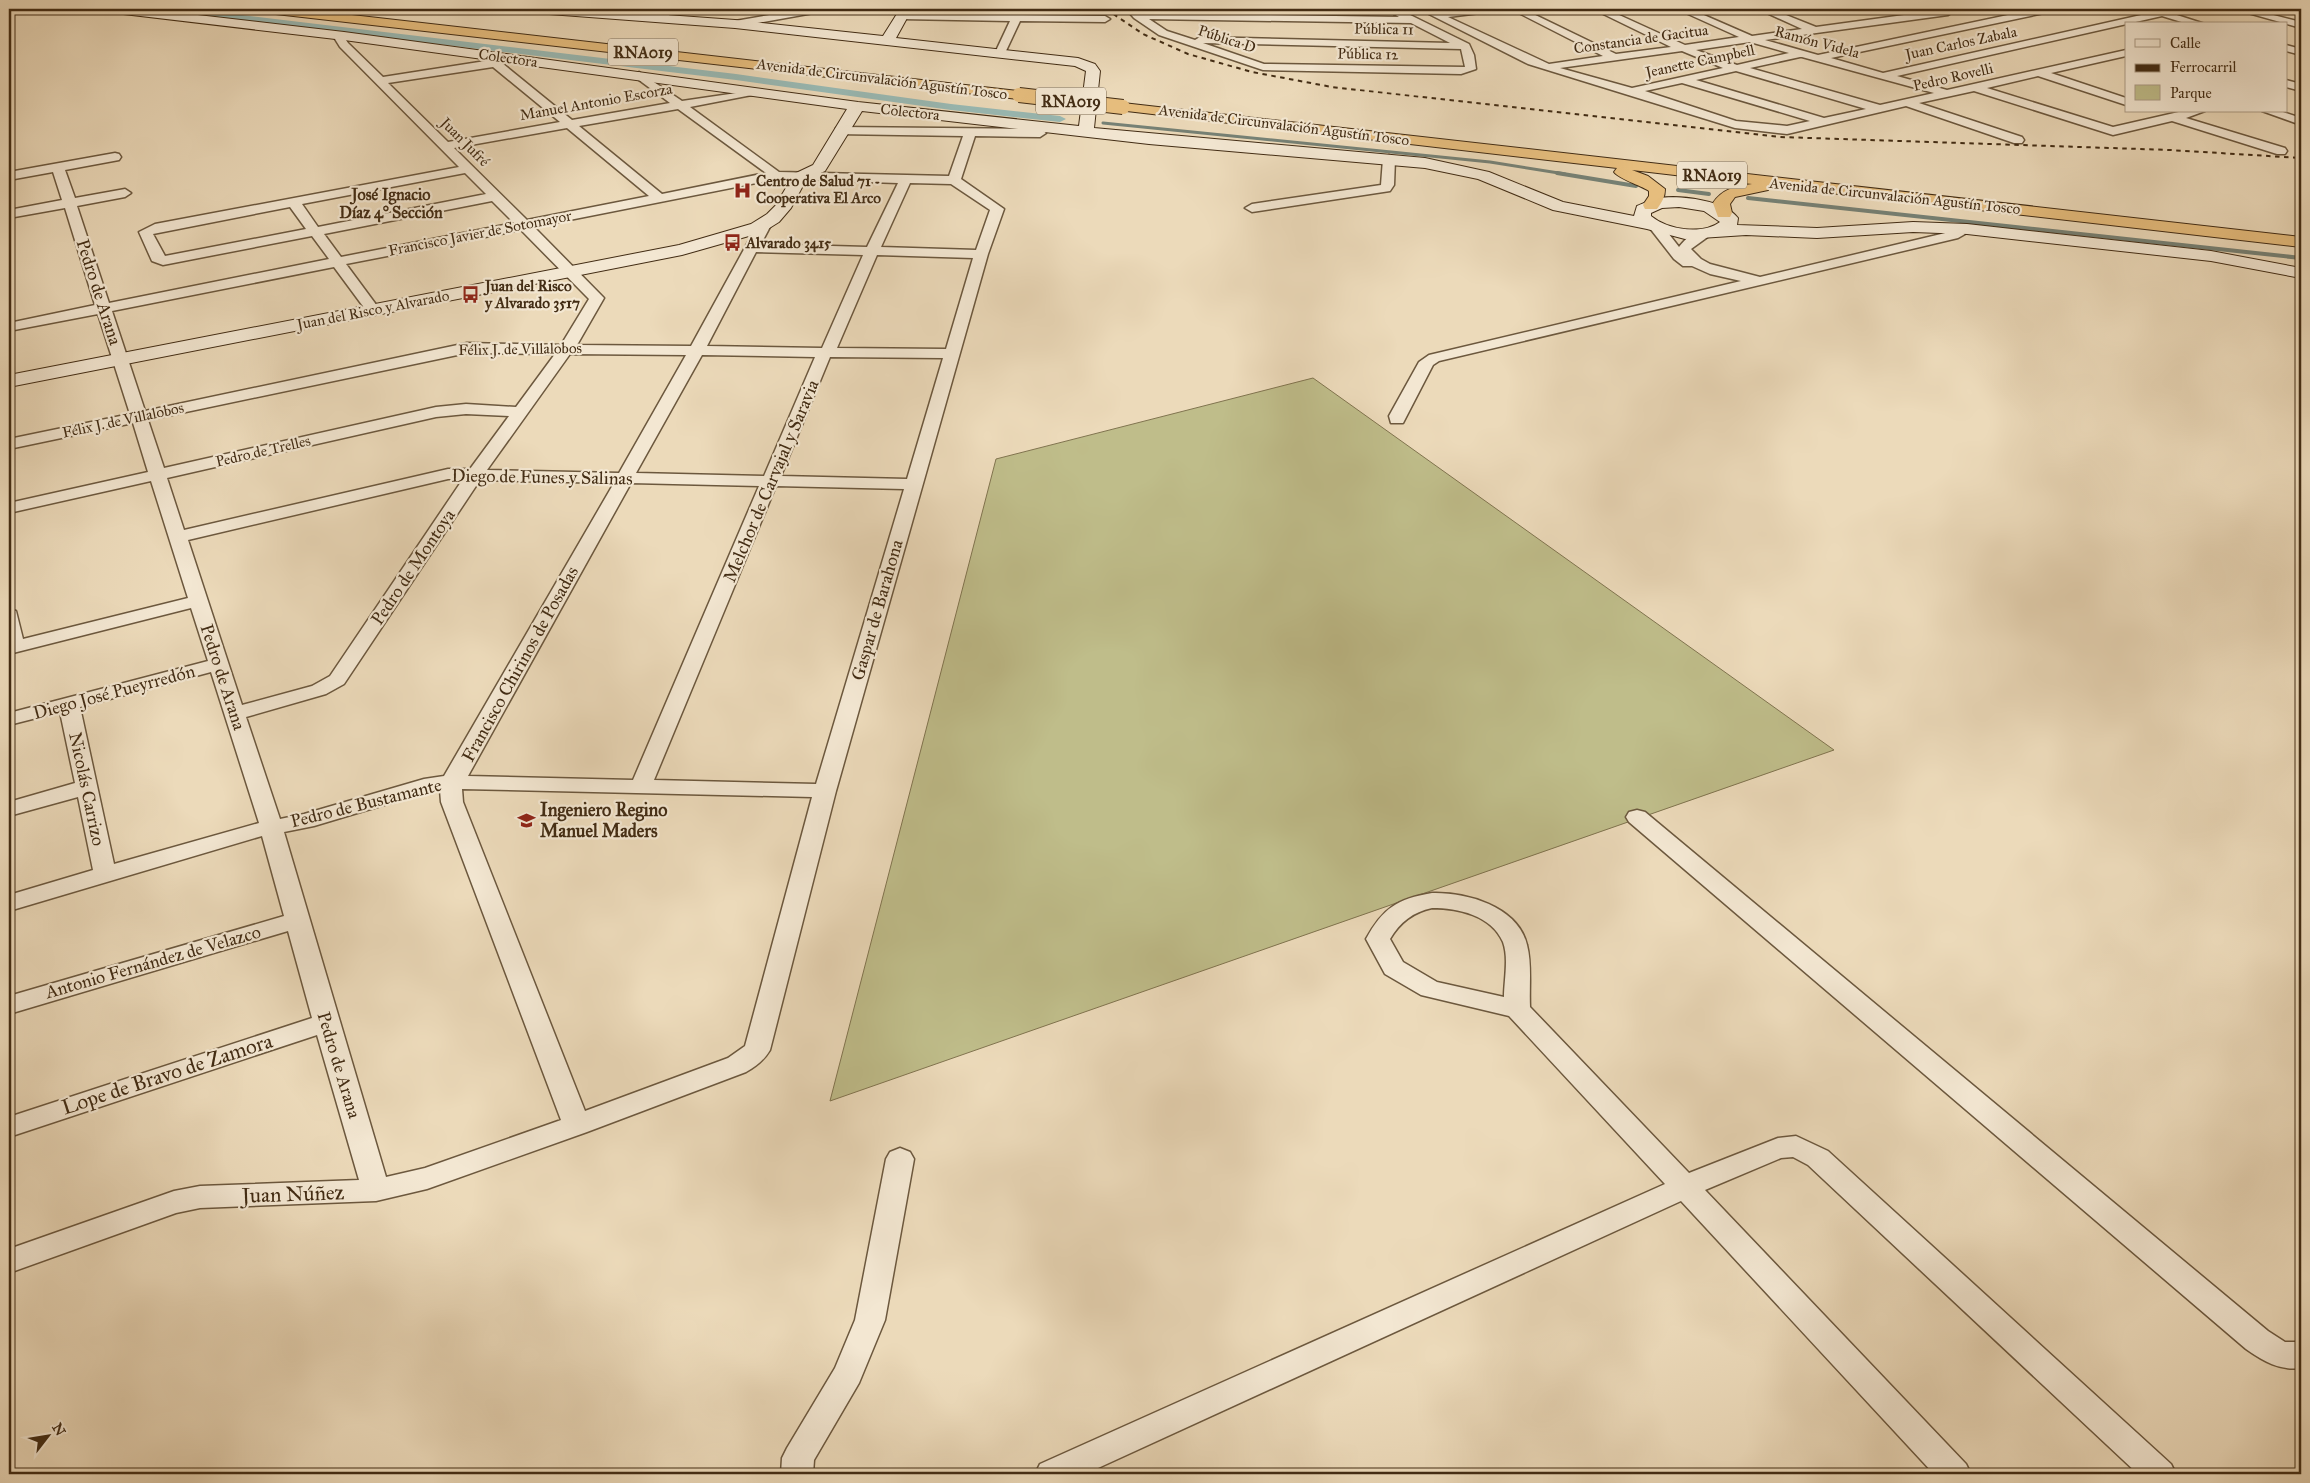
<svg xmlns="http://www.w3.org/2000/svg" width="2310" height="1483" font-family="'IM FELL Great Primer',serif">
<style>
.green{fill:#bfbd8a;stroke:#80744f}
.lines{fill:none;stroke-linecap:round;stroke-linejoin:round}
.stream-far1{stroke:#768175;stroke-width:3}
.stream{stroke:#768175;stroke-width:4}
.canal{fill:#99bab5;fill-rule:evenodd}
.street-casing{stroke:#6c583e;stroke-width:3}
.secondary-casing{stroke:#422c14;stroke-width:2}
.highway-casing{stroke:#422c14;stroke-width:2}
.street{fill:#f3e7d2;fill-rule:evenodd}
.secondary{fill:#f3e7d2;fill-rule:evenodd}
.highway{fill:#e6bd7d;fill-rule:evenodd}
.rail{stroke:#422c14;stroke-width:2;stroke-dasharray:4.5 4.5;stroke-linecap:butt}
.highway-bridge-casing{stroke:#422c14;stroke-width:16;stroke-linecap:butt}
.highway-bridge{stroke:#e6bd7d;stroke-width:14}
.labels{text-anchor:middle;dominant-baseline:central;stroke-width:4.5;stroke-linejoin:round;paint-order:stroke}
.far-street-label{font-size:15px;fill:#422c14;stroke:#f3e7d2}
.far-poi-label{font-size:15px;font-weight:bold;fill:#422c14;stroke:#f3e7d2;text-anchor:start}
.shield{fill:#f3e7d2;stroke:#77644d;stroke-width:1}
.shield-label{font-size:16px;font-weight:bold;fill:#422c14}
.far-quarter-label{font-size:16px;font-weight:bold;fill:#422c14;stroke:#f3e7d2}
.street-label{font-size:18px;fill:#422c14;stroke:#f3e7d2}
.poi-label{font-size:18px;font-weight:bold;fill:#422c14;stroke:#f3e7d2;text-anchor:start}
.near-street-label{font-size:21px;fill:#422c14;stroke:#f3e7d2}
</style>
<rect width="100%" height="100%" fill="#ecdaba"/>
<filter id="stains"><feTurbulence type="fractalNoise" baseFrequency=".004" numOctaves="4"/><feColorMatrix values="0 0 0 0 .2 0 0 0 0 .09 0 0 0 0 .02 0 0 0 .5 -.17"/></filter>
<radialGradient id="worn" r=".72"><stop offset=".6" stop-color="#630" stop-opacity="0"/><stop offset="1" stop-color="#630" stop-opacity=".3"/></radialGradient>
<polygon class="green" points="1313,378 1834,750 830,1101 996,459"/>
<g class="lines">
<polyline class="stream-far1" points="1103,123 1490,162 1565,174"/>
<g class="stream">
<polyline points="1557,173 1636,186"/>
<polyline points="1678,190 1709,194"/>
<polyline points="1748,198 2301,258"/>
</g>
<polygon class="canal" points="165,9 192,9 736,74 951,104 1060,116 1066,119 1060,122 951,110 736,80 170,12"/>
<defs>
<g id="street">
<polygon points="651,9 662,9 673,19 664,21"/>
<polygon points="804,9 824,9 819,12 735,27 730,24 735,21"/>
<polygon points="1016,9 1026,9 1023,15 1105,16 1110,19 1105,22 1020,21 1005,53 1000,56 995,53 1010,21 902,19 897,16 902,13 1013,15"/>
<path d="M1126 9H1137L1142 13 1399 17 1386 9H1398L1469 44 1474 55 1476 69 1461 74 1263 70 1159 35 1134 18ZM1149 19 1411 23 1450 43 1200 37 1195 40 1167 31ZM1203 43 1461 49 1465 67 1264 64Z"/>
<path d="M1419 9H1431L1438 12 1493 9 1488 12 1448 17 1549 64 1603 56 1511 9H1523L1616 54 1671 47 1593 9H1606L1685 45 1739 37 1677 9H1690L1752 36 1802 29 1758 9H1771L1816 27 1948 9 1953 12 1948 15 1765 40 1818 55 2036 9H2054L2049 12 1831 58 1883 73 2150 13 2143 9H2158L2205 24H2188L2162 16 1897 76 1947 90 2126 50V56L2051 73 2126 98V105L2038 76 1987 88 2113 127 2183 111H2205L2186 118 2285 148 2287 151 2285 154H2277L2172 121 2113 135 1974 91 1919 103 2022 137 2024 140 2022 143H2014L1906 106 1787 134 1735 128 1528 64ZM1750 42 1789 53 1737 65 1696 50ZM1682 51 1723 68 1632 88 1560 68ZM1800 57H1802L1934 93 1880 105 1750 68ZM1736 71 1866 109 1824 118 1696 80ZM1682 83 1810 121 1787 126 1736 121 1645 91Z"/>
<polygon points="2234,9 2250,9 2301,22 2301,28"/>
<path d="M344 33 349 36 346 40 348 43 383 77 492 60 499 56H507L508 58 502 63 572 120 670 103 635 77 633 75 639 72 682 101 757 90V94L690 107 779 172 949 176 963 136 836 134V128L840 127 1040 129 1046 133 1040 137 975 136 961 179 1004 209 988 254 836 791 770 1050C764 1060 757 1066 746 1072L587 1132 427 1189 376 1201 200 1208 176 1213 9 1273V1249L174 1191 200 1186 359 1180 317 1035 9 1137V1117L312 1018 288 931 9 1014V996L284 916 262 836 9 911V895L93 870 78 797 9 816V802L75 783 60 712 9 725V713L208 661 191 608 9 654V609L16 611 23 639 188 598 151 481 9 513V503L148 472 133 423 9 449V439L130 414 98 314 9 331V323L95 305 65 208 9 218V210L62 200 53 172 9 180V172L115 153 119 154 121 157 119 160 65 170 75 198 125 189 131 193 125 197 77 206 109 303 329 259 312 236 163 265 152 261 139 232 155 224 459 167 340 47 335 39ZM493 67 560 122 448 142 388 83ZM678 109 766 173 662 194 579 126ZM567 128 649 196 527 220 454 148ZM465 173 486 194 318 227 302 204ZM776 179 898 183 867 247 761 244 771 225 769 222H759L691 346 577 345 604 298 534 227ZM910 183 951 184 990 210 976 250 881 247ZM492 201 514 223 341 257 324 234ZM290 207 306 229 165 256 153 234ZM521 230 589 299 561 345 467 343 145 411 112 311 334 267 368 313 373 314 380 310 346 264ZM756 252 863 255 822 348 707 346ZM877 255 973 258 946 349 837 348ZM467 353 555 354 516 407 466 404 436 407 164 468 148 420ZM570 354 686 355 619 473 487 470ZM702 355 815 357 764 476 636 473ZM830 357 943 358 907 479 781 476ZM466 414 509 416 470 469H448L184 530 167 478 436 417ZM448 479H463L330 676 312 686 242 705 188 540ZM480 480 614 483 444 776 424 779 304 814 280 819 246 717 326 694 344 684ZM631 483 759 486 633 780 468 776ZM776 486 904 489 816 784 654 780ZM211 672 259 823 114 864 80 707ZM462 789 812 797 745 1046 728 1058 585 1111 463 802ZM434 790H440L441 802 561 1120 425 1168 386 1177 284 832 314 826Z"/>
<polygon points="2286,45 2301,49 2301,55 2286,51"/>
<polygon points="2286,80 2301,84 2301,91 2286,87"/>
<polygon points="2262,111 2280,111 2301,118 2301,125"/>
<polygon points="1389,155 1395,159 1394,185 1390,191 1252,212 1245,208 1252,204 1381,185 1383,159"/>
<path d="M1656 223 1665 229 1679 247C1686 238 1697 227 1709 230L1711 233 1709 236 1691 249 1701 259 1710 264 1760 277 1958 230 1965 234 1958 238 1439 361 1433 365 1403 423H1391L1389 416 1419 362 1429 355 1741 281 1710 274 1692 266H1683L1674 259 1649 227Z"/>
<path d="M1637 810 1645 812 2268 1331 2285 1342H2301V1368C2280 1371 2263 1361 2246 1349L1629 822 1626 817 1629 812Z"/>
<path d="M1432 893C1466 892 1518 906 1527 945 1532 964 1529 986 1530 1007L1689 1173 1778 1138 1796 1136 1828 1151 2171 1464 2176 1474H2138L1808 1165 1793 1157 1781 1158 1705 1190 1966 1464 1971 1474H1934L1681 1201 1085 1474H1035L1040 1464 1665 1184 1509 1016 1421 995 1385 974 1366 939C1383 908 1397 899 1432 893ZM1432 908C1458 908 1491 915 1503 942 1509 958 1504 981 1504 997L1437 982 1403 962 1390 939C1400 922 1413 912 1432 908Z"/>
<polygon points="900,1148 910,1152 914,1159 885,1320 859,1383 814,1460 813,1474 781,1474 782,1458 787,1448 835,1368 855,1320 886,1159 890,1152"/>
</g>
<path id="secondary" d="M109 9H146L344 32 858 102 1079 126 1086 71 1075 66 735 28 536 13 530 9H584L735 20 883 36 900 9H912L896 38 1078 58 1095 64 1100 71 1094 128 1425 158 1489 172 1563 202 1634 216 1637 206C1644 203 1652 199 1659 198 1680 195 1725 200 1738 218L1737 225 1817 228 1913 222 1967 224 2211 251 2301 268V278L2211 261 1967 234 1913 232 1817 238 1746 235 1685 239 1647 229 1553 210 1478 179 1425 168 1149 144 862 111 825 171 806 180 791 208 779 222 763 232 682 255 9 387V375L679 245 751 224 767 214 776 205 794 174 813 165 847 109 344 40 115 13ZM1679 207 1704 211 1720 222C1702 235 1668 230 1651 216V213L1662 208Z"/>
<g id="highway">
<polygon points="261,9 299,9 1019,91 1026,95 1019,99 267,13"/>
<path d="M1123 103 2301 237V247L1770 186 1768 190 1735 197 1730 204 1732 213 1730 217H1718L1713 203C1723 188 1735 187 1752 184L1632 170 1648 176 1665 189C1665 197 1662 202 1657 209H1645L1643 205 1649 196V191C1640 185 1619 179 1614 172L1617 168 1118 110 1116 107Z"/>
</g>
</defs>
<use href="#street" class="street-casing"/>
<use href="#secondary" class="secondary-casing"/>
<use href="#highway" class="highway-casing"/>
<use href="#street" class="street"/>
<use href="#secondary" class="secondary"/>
<use href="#highway" class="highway"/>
<polyline class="rail" points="1106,9 1143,34 1188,54 1252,72 1332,87 1780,137 2170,150 2301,158"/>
<defs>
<polyline id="highway-bridge" points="1019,95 1123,107"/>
</defs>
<use href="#highway-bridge" class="highway-bridge-casing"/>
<use href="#highway-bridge" class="highway-bridge"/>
</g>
<defs>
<symbol id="hospital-bare" viewBox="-9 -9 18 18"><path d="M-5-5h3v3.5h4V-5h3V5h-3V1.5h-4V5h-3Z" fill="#8f2418" stroke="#f3e7d2" stroke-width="2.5" paint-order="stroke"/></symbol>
<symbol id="bus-bare" viewBox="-9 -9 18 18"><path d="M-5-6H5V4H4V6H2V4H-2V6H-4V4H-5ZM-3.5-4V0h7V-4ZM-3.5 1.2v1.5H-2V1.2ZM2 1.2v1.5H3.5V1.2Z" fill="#8f2418" stroke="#f3e7d2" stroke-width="2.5" paint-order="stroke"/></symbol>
<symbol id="school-bare" viewBox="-9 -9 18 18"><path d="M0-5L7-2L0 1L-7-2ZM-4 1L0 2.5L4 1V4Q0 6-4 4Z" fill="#8f2418" stroke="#f3e7d2" stroke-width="2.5" paint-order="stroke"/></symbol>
</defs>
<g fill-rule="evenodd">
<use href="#hospital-bare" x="730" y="178" width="25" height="25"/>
<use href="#bus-bare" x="720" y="230" width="25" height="25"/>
<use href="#bus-bare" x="458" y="282" width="25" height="25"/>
<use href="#school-bare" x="514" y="808" width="25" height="25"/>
</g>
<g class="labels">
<g class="far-street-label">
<text transform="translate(1384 29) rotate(1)">Pública 11</text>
<text transform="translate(1227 39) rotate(18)">Pública D</text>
<text transform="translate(1641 39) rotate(-8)">Constancia de Gacitua</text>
<text transform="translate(1817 42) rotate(15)">Ramón Videla</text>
<text transform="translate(1961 43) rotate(-12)">Juan Carlos Zabala</text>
<text transform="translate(1368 54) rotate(1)">Pública 12</text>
<text transform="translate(508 58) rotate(8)">Colectora</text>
<text transform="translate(1700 61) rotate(-12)">Jeanette Campbell</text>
<text transform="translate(1953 77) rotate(-13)">Pedro Rovelli</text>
<text transform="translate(882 79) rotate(7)">Avenida de Circunvalación Agustín Tosco</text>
<text transform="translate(596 102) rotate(-10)">Manuel Antonio Escorza</text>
<text transform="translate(910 112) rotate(6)">Colectora</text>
<text transform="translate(1284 125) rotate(7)">Avenida de Circunvalación Agustín Tosco</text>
<text transform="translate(465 142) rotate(45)">Juan Jufré</text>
<text transform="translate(1895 196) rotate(6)">Avenida de Circunvalación Agustín Tosco</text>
<text transform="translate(480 233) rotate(-11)">Francisco Javier de Sotomayor</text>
<text transform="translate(373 310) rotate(-11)">Juan del Risco y Alvarado</text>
<text transform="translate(520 349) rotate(-1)">Félix J. de Villalobos</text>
<text transform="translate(123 420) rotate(-12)">Félix J. de Villalobos</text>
<text transform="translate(263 451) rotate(-13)">Pedro de Trelles</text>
</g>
<g class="far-poi-label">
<text x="756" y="181">Centro de Salud 71 -<tspan x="756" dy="17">Cooperativa El Arco</tspan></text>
<text x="746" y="243">Alvarado 3415</text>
<text x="485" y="286">Juan del Risco<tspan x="485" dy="17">y Alvarado 3517</tspan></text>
</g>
<g class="shield">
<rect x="608" y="38.5" width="70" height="27" rx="4"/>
<rect x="1036" y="87.5" width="70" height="27" rx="4"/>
<rect x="1677" y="161.5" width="70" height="27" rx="4"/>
</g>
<g class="shield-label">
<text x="643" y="52">RNA019</text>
<text x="1071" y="101">RNA019</text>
<text x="1712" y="175">RNA019</text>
</g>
<g class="far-quarter-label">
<text x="391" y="194">José Ignacio<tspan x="391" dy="18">Díaz 4° Sección</tspan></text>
</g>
<g class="street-label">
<text transform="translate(99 292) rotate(72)">Pedro de Arana</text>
<text transform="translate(542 477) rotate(1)">Diego de Funes y Salinas</text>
<text transform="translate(771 481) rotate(-67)">Melchor de Carvajal y Saravia</text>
<text transform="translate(413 567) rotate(-56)">Pedro de Montoya</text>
<text transform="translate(877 610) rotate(-74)">Gaspar de Barahona</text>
<text transform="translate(520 664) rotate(-61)">Francisco Chirinos de Posadas</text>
<text transform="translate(223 677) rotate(72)">Pedro de Arana</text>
<text transform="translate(114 692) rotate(-15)">Diego José Pueyrredón</text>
<text transform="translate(87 789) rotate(78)">Nicolás Carrizo</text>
<text transform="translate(366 803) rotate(-14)">Pedro de Bustamante</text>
<text transform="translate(153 962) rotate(-16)">Antonio Fernández de Velazco</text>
<text transform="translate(339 1065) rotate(73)">Pedro de Arana</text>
</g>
<g class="poi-label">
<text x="540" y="810">Ingeniero Regino<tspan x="540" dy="21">Manuel Maders</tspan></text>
</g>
<g class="near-street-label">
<text transform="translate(167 1074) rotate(-18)">Lope de Bravo de Zamora</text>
<text transform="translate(293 1194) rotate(-2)">Juan Núñez</text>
</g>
</g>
<rect width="2310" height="1483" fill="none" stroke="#ecdaba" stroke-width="30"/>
<rect x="10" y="10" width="2290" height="1463" fill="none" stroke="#422c14" stroke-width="2.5"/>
<rect x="15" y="15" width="2280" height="1453" fill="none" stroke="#422c14"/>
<rect x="2125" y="22" width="162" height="90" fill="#f3e7d2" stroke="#ac9c86"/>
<rect x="2135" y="39" width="25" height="8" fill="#f3e7d2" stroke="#ac9c86"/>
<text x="2170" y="48" font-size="15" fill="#422c14">Calle</text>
<rect x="2135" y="64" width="25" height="8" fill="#422c14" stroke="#ac9c86"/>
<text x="2170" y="72" font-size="15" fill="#422c14">Ferrocarril</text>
<rect x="2135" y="85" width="25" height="15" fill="#bfbd8a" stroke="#ac9c86"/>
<text x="2170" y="98" font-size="15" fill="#422c14">Parque</text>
<g transform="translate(48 1436) rotate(59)" stroke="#f3e7d2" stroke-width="4" paint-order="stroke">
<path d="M0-4L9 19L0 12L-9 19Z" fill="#422c14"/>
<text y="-8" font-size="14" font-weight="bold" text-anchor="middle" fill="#422c14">N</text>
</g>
<rect width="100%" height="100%" filter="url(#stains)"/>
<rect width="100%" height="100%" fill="url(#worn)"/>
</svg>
